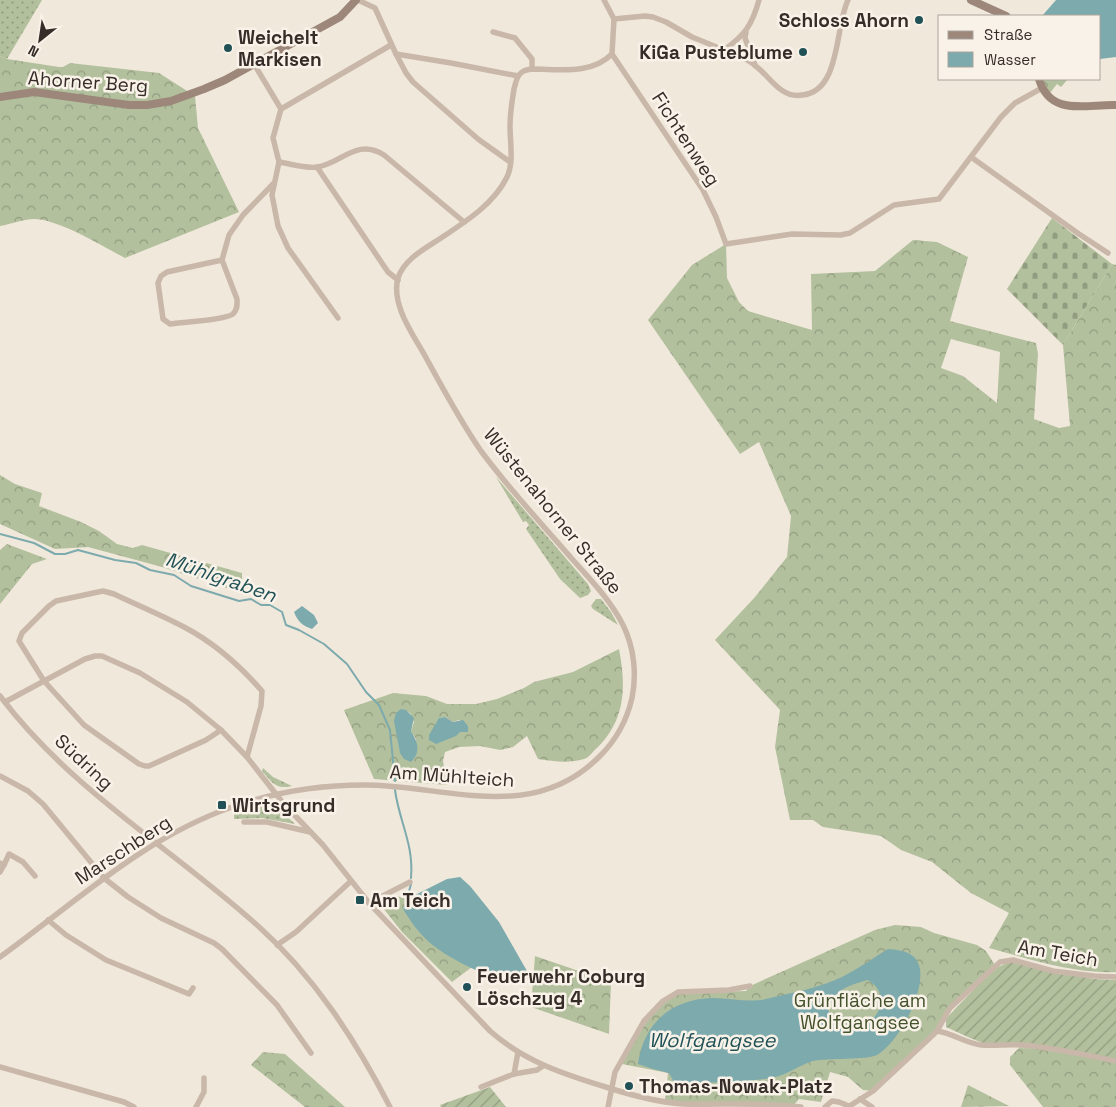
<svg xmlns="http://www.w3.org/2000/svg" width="1116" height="1107" font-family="'Space Grotesk',sans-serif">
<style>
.grass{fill:url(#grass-dots)}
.forest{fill:url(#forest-crowns);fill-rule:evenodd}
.cemetery{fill:url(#cemetery-stones)}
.garden{fill:url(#garden-furrows)}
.water{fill:#7caaad;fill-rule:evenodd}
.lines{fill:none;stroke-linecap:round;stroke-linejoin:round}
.stream{stroke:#7caaad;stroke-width:2}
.street{stroke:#c9b8a9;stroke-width:5.5}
.secondary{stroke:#9c877a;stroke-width:8}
.poi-dot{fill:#1f5156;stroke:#f9f2e9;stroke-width:2}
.labels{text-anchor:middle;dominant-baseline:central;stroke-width:5;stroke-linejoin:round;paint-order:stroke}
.poi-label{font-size:19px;font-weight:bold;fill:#362d28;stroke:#f9f2e9;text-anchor:start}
.street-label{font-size:19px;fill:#362d28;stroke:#f9f2e9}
.park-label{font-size:19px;fill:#45532d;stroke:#f9f2e9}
.water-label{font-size:20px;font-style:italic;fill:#1f5156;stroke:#f9f2e9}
</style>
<defs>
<pattern id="grass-dots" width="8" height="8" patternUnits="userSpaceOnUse" patternTransform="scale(1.25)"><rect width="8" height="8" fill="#b3c09d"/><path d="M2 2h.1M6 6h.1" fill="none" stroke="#929c80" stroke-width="1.8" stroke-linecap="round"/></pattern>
<pattern id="forest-crowns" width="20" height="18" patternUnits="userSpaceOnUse" patternTransform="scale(1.25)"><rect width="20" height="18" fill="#b3c09d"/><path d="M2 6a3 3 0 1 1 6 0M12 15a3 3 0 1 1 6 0" fill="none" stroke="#929c80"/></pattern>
<pattern id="cemetery-stones" width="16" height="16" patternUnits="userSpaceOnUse" patternTransform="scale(1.25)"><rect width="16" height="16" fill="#b3c09d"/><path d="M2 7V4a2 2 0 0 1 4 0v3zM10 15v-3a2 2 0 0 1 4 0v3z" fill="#929c80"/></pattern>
<pattern id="garden-furrows" width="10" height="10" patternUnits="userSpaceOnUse" patternTransform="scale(1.25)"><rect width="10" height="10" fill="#b3c09d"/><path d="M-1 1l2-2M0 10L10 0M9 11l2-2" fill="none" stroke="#929c80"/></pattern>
</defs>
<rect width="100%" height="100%" fill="#f1e8dc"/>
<g class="grass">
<polygon points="0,0 42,0 7,59 0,56"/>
<polygon points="496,477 588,584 591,591 588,595 580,598 560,579 526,529 529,525 526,521 523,522"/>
<polygon points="596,599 601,599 611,612 618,625 593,609 591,606"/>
<path d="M263 768 273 777 292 786C275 790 272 782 262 771Z"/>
<polygon points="267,802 273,803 295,824 262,818 234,819 234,812"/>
</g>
<g class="forest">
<path d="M0 56 7 59 59 67H63L70 63 159 73 195 96 198 128 239 212 125 258C102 246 60 220 35 219 24 219 11 224 0 226Z"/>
<polygon points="1043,79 1068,79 1061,87 1057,84 1050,93 1044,84"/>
<path d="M913 240 937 242 968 257 950 321 1036 343 1038 354 1034 419 1059 428 1070 426 1063 345 1112 264 1116 265V972C1073 974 1030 959 989 948L1009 913 971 893 932 862 901 850 881 836 823 827 813 820H790L775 747 780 710 715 640 755 597 787 557 791 516 759 442 740 454 648 320 692 265 726 244 727 278 739 302 748 311 812 330 811 274 875 271ZM951 339 1000 352 997 403 963 376 941 368Z"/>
<polygon points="0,475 15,484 42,493 39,506 81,522 99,531 117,544 133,548 142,545 242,573 242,582 236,591 162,567 88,547 55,549 0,524"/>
<polygon points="7,544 47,559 32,564 0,604 0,550"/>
<path d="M619 649C626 685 626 719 598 747 594 750 589 758 584 759 569 764 552 761 538 759L527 736 513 747 500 750 480 746 459 747 445 752 443 761 447 785 374 779 344 710 393 693 426 696 447 704H476L497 699 524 688 534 682 573 672ZM401 709 410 713 414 722 411 731 416 739 404 759ZM445 717 453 722 459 720 468 726 457 734 439 718Z"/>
<polygon points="393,895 407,899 403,909 448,955 472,967 452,982 402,932 383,908"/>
<path d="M895 925 921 927 934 933 977 945 986 951 995 965 950 1008 937 1031 873 1091 863 1090 848 1077 830 1072 821 1102 799 1099 793 1106 665 1102 668 1073 622 1064C640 1034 648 1007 682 993L746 991 750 986 875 930Z"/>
<polygon points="535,956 611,982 609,1034 531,1007"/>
<polygon points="1019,1048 1045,1049 1116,1061 1116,1107 1043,1107 1010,1065 1010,1057"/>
<polygon points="263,1052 285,1054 345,1107 305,1107 251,1065"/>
<polygon points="968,1085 1009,1106 961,1107"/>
</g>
<polygon class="cemetery" points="1052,218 1112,264 1063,345 1007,289"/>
<g class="garden">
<polygon points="1009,962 1094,979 1116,980 1116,1059 983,1043 970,1038 946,1027 946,1019 955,1009 994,969"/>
<polygon points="490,1087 506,1107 441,1107 440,1105"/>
</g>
<g class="water">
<polygon points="1056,0 1116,0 1116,57 1100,59 1100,16 1042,16"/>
<path d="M302 606 314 615 318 623 312 629C303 626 298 622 294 612Z"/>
<path d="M401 709 406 710 414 718 411 731C418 743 421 752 411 762L404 759 400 753 394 721 396 713Z"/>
<polygon points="445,717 453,722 463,720 468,726 468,732 460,732 456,736 436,744 429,740 429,735 439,718"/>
<path d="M460 877 470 886 499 922 531 978C504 989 450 960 429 942 418 932 411 922 403 909L407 899 447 879Z"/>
<path d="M888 949C902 950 917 952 920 969 924 994 899 1042 877 1055 867 1060 828 1058 813 1061 799 1065 786 1076 771 1078 741 1083 706 1082 675 1084L669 1073 653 1069 638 1064C644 1022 672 999 713 998 730 998 750 1003 766 999 791 993 819 988 842 977 858 969 873 958 888 949ZM868 980C871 982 875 985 877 988 896 1014 843 1053 828 1009 836 988 848 986 868 980Z"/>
</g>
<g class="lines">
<g class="stream">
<polyline points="0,534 34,543 55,554 65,554 78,550 115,560 136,563 150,570 174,575 191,586 239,601 251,599 261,605 270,605 282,612 286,625 299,630 324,644 347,664 366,692 379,705 390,730 395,781"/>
<path d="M395 790C399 821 414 844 411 878"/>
<polyline points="407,899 411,884"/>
</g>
<g class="street">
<polyline points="358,0 375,8 396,54 406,73 413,82 478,139 510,162"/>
<path d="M604 0 614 19 645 16 653 17 666 22 692 37 724 50C745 35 752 25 759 0"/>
<polyline points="493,32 515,38 532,59 532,69"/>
<polyline points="746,32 745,38 755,65"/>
<path d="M724 50C736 54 749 59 758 68 767 75 773 85 783 91 789 95 796 96 802 95 841 92 835 26 848 0"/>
<polyline points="396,54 451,63 518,76"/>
<polyline points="612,54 703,190 716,217 726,244 792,234 841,235 850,233 894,205 939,199 1001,117 1015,103 1042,88"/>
<polyline points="254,64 281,109"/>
<polyline points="281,109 273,138 279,162 272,195 278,226 288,248 338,318"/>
<polyline points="281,109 391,45"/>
<polyline points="971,157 1079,234 1108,253"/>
<path d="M279 162C291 164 307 169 318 167 343 162 357 138 384 155L464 222"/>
<polyline points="317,167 388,272 398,280"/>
<path d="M222 260 167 272 161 276 158 283 163 319 170 324C182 322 226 320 233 314 238 309 237 304 237 299L222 260 229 235 243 215 274 183"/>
<path d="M0 696C70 789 171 848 257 925 314 976 355 1039 390 1107"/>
<path d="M5 702 85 659 95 656H102L140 673 187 702 221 730 247 757 283 803 323 845 369 903 490 1031C525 1062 566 1075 609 1088 634 1096 657 1102 683 1104 722 1105 762 1102 801 1107"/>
<path d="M221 730 206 740 149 766H145L139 764 84 725 44 681 19 641 22 633 49 606 56 601 103 591 114 594C137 605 161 615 184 627 213 642 241 667 262 691L261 706 247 757"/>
<polyline points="0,776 28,791 43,804 104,878 128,897 161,918 214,943 222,949 277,1005 311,1053"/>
<polyline points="244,822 267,822 310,832"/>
<polyline points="0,863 4,865 0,872"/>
<polyline points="4,865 9,854 23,862 35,876"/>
<polyline points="369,903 410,882"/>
<polyline points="48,920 66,935 106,960 189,994 193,988"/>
<polyline points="277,945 296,932 351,881"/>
<path d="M0 957C75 903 143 838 232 807 275 792 319 785 364 785 447 785 532 825 600 756 616 740 627 720 632 698 637 674 634 647 623 625 611 601 591 580 573 560 542 524 509 489 481 451 460 421 442 387 424 354 412 333 391 304 398 278 404 259 426 248 441 238 465 222 494 204 507 177 514 163 510 142 510 126 510 113 512 101 514 89 515 85 517 77 519 75 523 70 526 70 532 69 560 69 591 75 612 54L614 19"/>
<path d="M937 1031C952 1033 965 1043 981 1045 995 1046 1010 1044 1024 1045 1055 1048 1085 1055 1116 1061"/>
<polyline points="0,1067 124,1102 134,1107"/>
<polyline points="514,1074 518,1052"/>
<polyline points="481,1087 514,1074 537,1070 543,1066"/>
<polyline points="860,1099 872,1107"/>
<polyline points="196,1107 204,1092 204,1078"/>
<polyline points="608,1107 615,1072 644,1021 663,1001 678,992 729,990 750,986"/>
<polyline points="825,1107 832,1101 839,1102 849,1106"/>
<polyline points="848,1107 873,1091 933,1035 937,1031 950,1008 1000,962 1013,960 1053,971 1094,976 1116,977"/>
</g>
<g class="secondary">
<polyline points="971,0 1006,16"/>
<path d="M1039 79C1050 117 1086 104 1116 105"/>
<polyline points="0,97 34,92 129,105 147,105 171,101 204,89 225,80 298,40 340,17 356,0"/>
</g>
</g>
<g class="poi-dot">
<circle cx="919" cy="20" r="5"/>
<circle cx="228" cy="48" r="5"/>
<circle cx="803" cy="52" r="5"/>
<rect x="217" y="800" width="10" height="10" rx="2.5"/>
<rect x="355" y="895" width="10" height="10" rx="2.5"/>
<circle cx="467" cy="987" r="5"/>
<circle cx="629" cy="1086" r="5"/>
</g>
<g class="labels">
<g class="poi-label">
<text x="909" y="20" text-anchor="end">Schloss Ahorn</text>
<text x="238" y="37">Weichelt<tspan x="238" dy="22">Markisen</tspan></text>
<text x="793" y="52" text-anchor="end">KiGa Pusteblume</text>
<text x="232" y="805">Wirtsgrund</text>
<text x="370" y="900">Am Teich</text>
<text x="477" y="976">Feuerwehr Coburg<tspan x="477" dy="22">Löschzug 4</tspan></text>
<text x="639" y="1086">Thomas-Nowak-Platz</text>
</g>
<g class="street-label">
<text transform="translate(88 82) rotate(4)">Ahorner Berg</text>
<text transform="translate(686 139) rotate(57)">Fichtenweg</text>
<text transform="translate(553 511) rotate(51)">Wüstenahorner Straße</text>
<text transform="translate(84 762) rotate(43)">Südring</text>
<text transform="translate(452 776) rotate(4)">Am Mühlteich</text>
<text transform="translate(123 850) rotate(-33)">Marschberg</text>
<text transform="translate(1058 953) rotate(10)">Am Teich</text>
</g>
<g class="park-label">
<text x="860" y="1000">Grünfläche am<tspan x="860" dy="22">Wolfgangsee</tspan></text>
</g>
<g class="water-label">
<text transform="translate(221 577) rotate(19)">Mühlgraben</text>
<text x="712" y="1040">Wolfgangsee</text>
</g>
</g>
<rect x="938" y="15" width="162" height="65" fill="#f9f2e9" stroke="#aba39c"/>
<rect x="948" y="31" width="25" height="8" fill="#9c877a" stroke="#aba39c"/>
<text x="984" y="40" font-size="15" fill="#362d28">Straße</text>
<rect x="948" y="52" width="25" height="15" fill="#7caaad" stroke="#aba39c"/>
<text x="984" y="65" font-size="15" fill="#362d28">Wasser</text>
<g transform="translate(40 40) rotate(210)" stroke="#f9f2e9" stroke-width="4" paint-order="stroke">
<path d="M0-4L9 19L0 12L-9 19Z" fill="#362d28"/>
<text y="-8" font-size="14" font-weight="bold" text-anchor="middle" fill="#362d28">N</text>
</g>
</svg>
